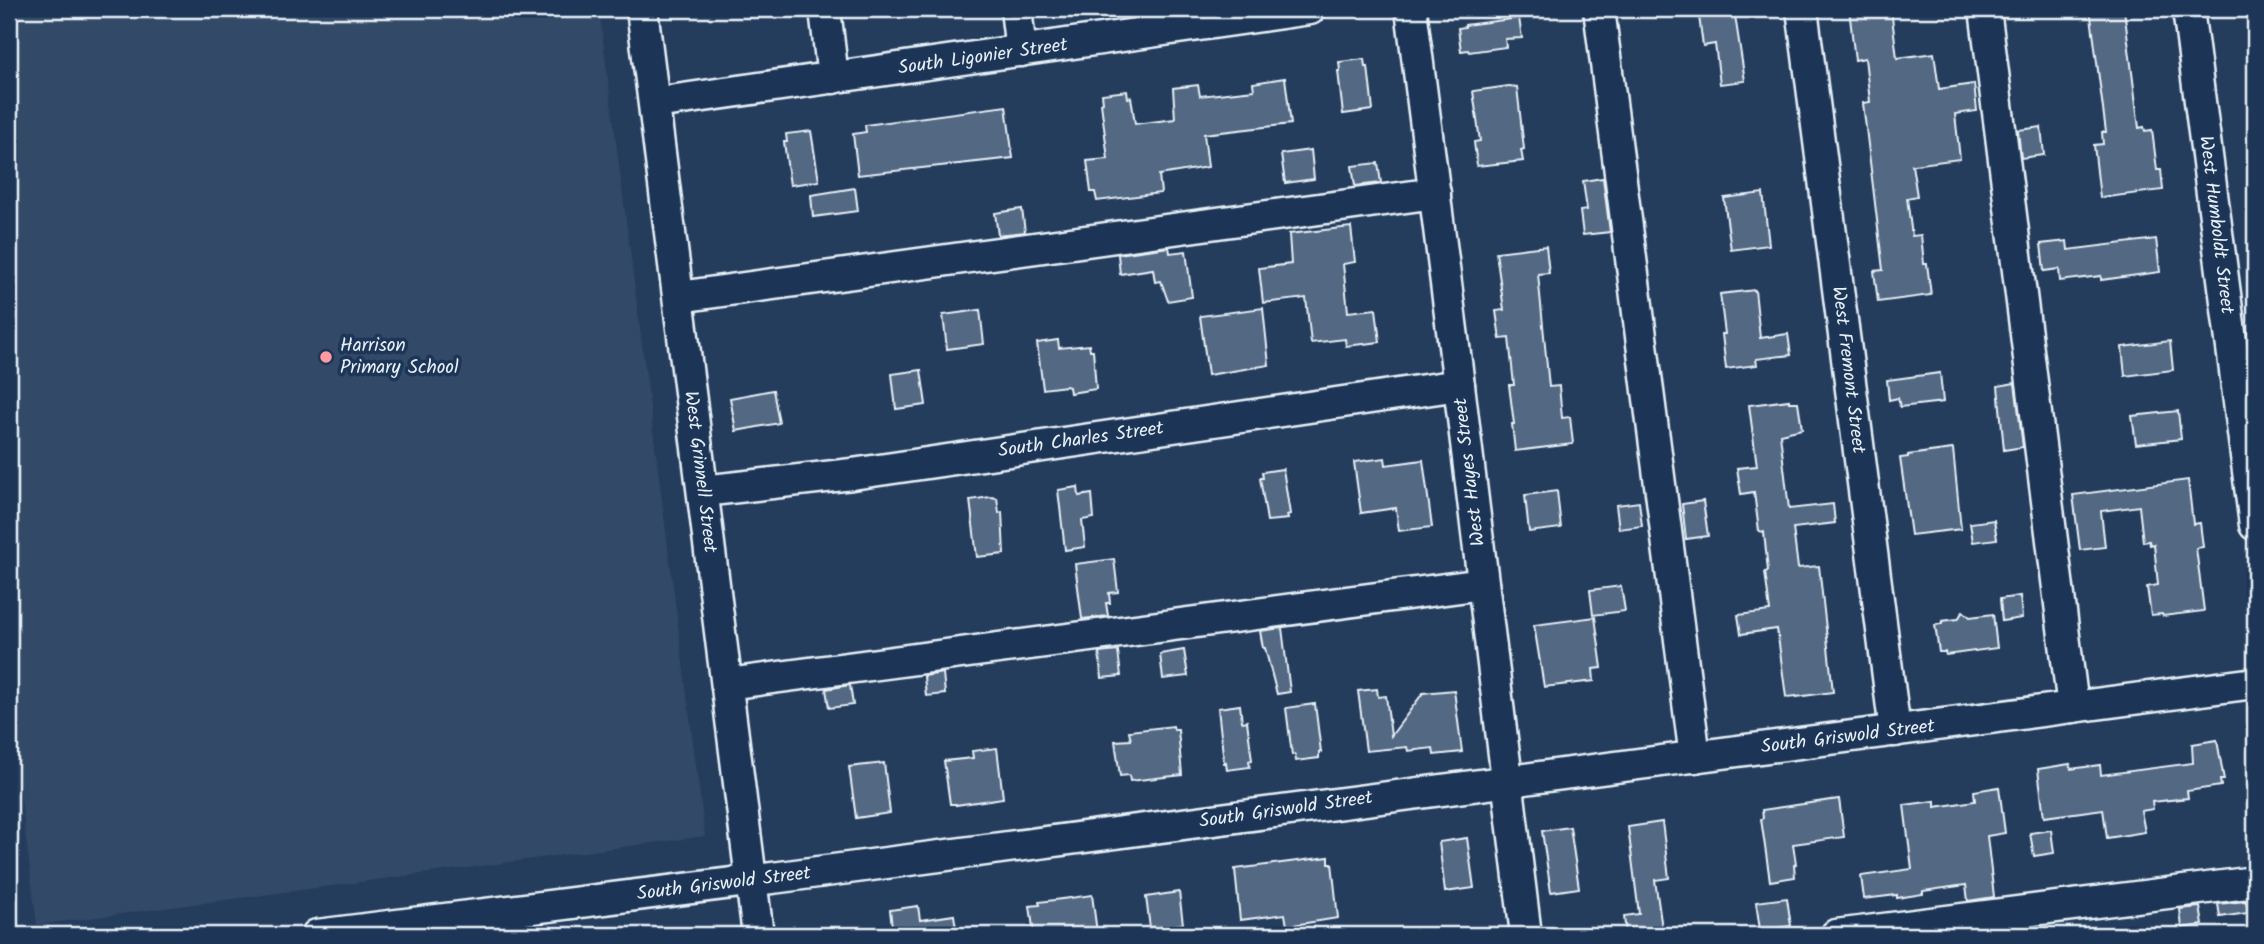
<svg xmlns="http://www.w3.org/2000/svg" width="2264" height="944" font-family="Kalam,sans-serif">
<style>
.built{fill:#334a68}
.building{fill:#536782;stroke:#e8f1f8;stroke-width:2}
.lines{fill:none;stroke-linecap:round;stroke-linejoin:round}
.minor-casing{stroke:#e8f1f8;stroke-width:35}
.minor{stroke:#1d3557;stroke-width:30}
.poi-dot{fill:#ff9aa2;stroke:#1d3557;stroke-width:2.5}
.labels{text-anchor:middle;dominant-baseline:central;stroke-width:7;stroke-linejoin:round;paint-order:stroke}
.street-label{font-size:19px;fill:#e8f1f8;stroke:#1d3557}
.poi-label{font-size:19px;fill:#e8f1f8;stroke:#1d3557;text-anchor:start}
</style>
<rect width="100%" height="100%" fill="#253d5d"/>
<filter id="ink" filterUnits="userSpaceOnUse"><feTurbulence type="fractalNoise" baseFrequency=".0143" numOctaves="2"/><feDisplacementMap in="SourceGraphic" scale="14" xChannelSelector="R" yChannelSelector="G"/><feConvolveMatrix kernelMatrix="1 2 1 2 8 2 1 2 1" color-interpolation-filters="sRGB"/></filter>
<g filter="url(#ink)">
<polygon class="built" points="9,9 599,9 705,836 37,925 9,705"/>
<g class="building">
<polygon points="1698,9 1734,9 1745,81 1720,84 1715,44 1703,46"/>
<polygon points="1849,9 1891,9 1897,58 1934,53 1939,89 1974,84 1977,111 1955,114 1960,159 1912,165 1917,196 1907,198 1912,236 1921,235 1924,264 1927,264 1931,295 1878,302 1874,271 1883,270 1863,103 1870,102 1865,58 1855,60"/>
<polygon points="2090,9 2124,9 2139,128 2144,127 2145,131 2152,130 2157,170 2161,170 2163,190 2100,198 2094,145 2103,144 2102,132 2106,132"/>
<polygon points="1519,18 1522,38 1505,39 1506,47 1469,52 1468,50 1461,51 1458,28 1465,27 1465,25"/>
<polygon points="1364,59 1365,67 1368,67 1373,110 1343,114 1338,71 1340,71 1339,62"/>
<polygon points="1285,78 1291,124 1204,134 1208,167 1159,175 1161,193 1097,201 1095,192 1091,192 1087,161 1108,159 1101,103 1103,102 1102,94 1127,91 1128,98 1131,97 1135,124 1175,119 1173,88 1198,85 1200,96 1254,90 1253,83"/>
<polygon points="1509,86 1517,87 1524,149 1521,150 1523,161 1477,166 1474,142 1480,141 1473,91"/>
<polygon points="1006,106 1013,158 858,175 853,134 866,132 865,125"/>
<polygon points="2041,127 2044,155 2021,158 2018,130"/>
<polygon points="811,131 819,181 790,185 784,142 787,142 786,134"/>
<polygon points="1311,150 1314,179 1285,183 1281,154"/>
<polygon points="1378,163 1381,183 1355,186 1352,166"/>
<polygon points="1603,178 1610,232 1583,235 1580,211 1587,210 1583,181"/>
<polygon points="855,188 858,211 813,217 811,195"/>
<polygon points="1763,193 1769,245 1731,250 1724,198"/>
<polygon points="1022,209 1025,232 998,235 995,213"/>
<polygon points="1351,227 1355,262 1343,264 1348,312 1376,309 1380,342 1346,346 1345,339 1311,343 1306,298 1263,303 1259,268 1291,264 1289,234"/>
<polygon points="2156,239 2160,272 2101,280 2101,276 2060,281 2059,269 2044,271 2041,244 2067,241 2068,250"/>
<polygon points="1546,246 1549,273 1538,274 1549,387 1559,386 1562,418 1570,417 1573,444 1515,451 1512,424 1514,424 1509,385 1514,385 1509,338 1500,339 1496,311 1504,310 1496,252"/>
<polygon points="1169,247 1170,253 1186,251 1192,297 1168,301 1161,281 1155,282 1153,269 1120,274 1118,254"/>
<polygon points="1755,290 1760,338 1788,334 1791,355 1756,359 1757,365 1726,369 1722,334 1725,334 1720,294"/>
<polygon points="1263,308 1269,365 1208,375 1200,316"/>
<polygon points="980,310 984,344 947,349 943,315"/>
<polygon points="1058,340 1059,348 1089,345 1090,350 1093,350 1096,389 1070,393 1069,387 1066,386 1043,389 1037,343"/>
<polygon points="2170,341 2173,370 2125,376 2122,347"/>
<polygon points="921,370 926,405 896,409 892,374"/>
<polygon points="1940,373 1943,402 1900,407 1898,398 1889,400 1887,380"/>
<polygon points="2015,383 2023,447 2004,450 1998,386"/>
<polygon points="773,390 779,423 736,431 730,398"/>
<polygon points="1789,400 1789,402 1798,402 1802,429 1780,434 1789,509 1833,504 1835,523 1793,528 1798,568 1819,566 1833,692 1796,697 1796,696 1786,697 1777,629 1741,634 1738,615 1770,611 1765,572 1768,571 1764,532 1759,531 1754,492 1741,494 1737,468 1757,466 1749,405"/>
<polygon points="2178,411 2181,439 2136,444 2132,416"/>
<polygon points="1953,449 1961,529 1911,535 1900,458 1908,457 1908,455"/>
<polygon points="1385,458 1386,465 1423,460 1432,527 1399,531 1396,508 1361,513 1354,462"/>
<polygon points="1283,469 1290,514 1287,515 1288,519 1267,521 1260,478 1263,478 1262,472"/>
<polygon points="2188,480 2193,524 2200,523 2203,547 2196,548 2204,611 2163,616 2162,614 2151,615 2147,587 2158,585 2154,544 2150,545 2149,541 2143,542 2139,506 2101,511 2105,547 2080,550 2073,495"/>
<polygon points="1078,487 1079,496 1092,494 1094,518 1082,520 1085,547 1065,550 1058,490"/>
<polygon points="1557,491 1561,528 1529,532 1525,495"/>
<polygon points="990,497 997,498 999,513 1002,512 1004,554 977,557 970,500"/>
<polygon points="1703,501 1708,536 1686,539 1682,504"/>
<polygon points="1639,502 1642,526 1619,529 1616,505"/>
<polygon points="1994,520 1997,539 1973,542 1970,523"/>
<polygon points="1114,559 1118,592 1109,593 1110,603 1106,603 1108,616 1082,619 1075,564"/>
<polygon points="1621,586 1625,611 1593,615 1590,590"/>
<polygon points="2020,596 2022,618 2002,621 2000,599"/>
<polygon points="1963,611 1970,617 1993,614 1997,648 1946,655 1945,652 1939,652 1935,625 1942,624 1942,621 1958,619"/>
<polygon points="1595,617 1602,668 1593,669 1594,681 1544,687 1534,625"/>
<polygon points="1282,628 1290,692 1277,694 1265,648 1263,648 1260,631"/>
<polygon points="1184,650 1188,676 1163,679 1160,654"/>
<polygon points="1118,651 1121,676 1102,678 1099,653"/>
<polygon points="943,673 945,694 926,696 924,676"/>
<polygon points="850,685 853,705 829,708 826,689"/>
<polygon points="1377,689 1378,697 1386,696 1391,736 1423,693 1454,690 1462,752 1434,755 1433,748 1408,751 1407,747 1366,751 1358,691"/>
<polygon points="1315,704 1321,752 1319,752 1319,758 1296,761 1295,754 1292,755 1286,708"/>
<polygon points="1240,705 1242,722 1247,721 1252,760 1249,761 1250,767 1227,770 1226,762 1224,763 1218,708"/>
<polygon points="1173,726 1174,730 1178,730 1182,775 1130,781 1129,775 1120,776 1115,741 1131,740 1129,731"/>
<polygon points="2217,740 2224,780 2220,780 2221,786 2187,791 2188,798 2152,802 2153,809 2141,811 2145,832 2107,838 2103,809 2044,817 2038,769 2070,764 2071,769 2100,765 2101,775 2193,763 2192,744"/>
<polygon points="997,748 1003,798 956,805 956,804 950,804 944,761 973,758 972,751"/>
<polygon points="884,763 890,813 856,818 849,767"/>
<polygon points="1999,787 2005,833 1987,836 1994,897 1968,901 1966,885 1923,891 1923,894 1897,898 1897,895 1864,899 1861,876 1912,869 1904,805 1935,801 1935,807 1975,801 1974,791"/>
<polygon points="1839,799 1844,837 1793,844 1796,864 1794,865 1795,877 1770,881 1761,819 1763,818 1762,810"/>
<polygon points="1662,822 1669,878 1655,880 1663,935 1626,935 1624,916 1639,914 1628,827"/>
<polygon points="1570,827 1579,888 1551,892 1542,831"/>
<polygon points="2051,830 2054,853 2034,856 2030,833"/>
<polygon points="1467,838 1474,888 1445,892 1439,842"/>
<polygon points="1329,857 1329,863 1332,863 1338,918 1287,926 1285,914 1240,920 1235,869"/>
<polygon points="1179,892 1183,924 1150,928 1146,897"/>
<polygon points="1092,895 1097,932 1087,933 1088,935 1034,935 1030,906 1040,905 1039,902"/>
<polygon points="1787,898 1791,926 1760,930 1756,902"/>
<polygon points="2246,901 2248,913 2220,917 2218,904"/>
<polygon points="918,906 920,920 954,915 957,935 893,935 890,910"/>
<polygon points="2200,907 2203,925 2182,928 2180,909"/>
</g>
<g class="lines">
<defs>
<g id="minor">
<polyline points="642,9 758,935"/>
<polyline points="825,9 833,78"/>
<polyline points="1016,9 1021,51"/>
<polyline points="1411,9 1459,385 1526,935"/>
<polyline points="1599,9 1695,757"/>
<polyline points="1802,9 1895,731"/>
<polyline points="1985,9 2073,707"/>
<polyline points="2188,9 2255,525"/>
<polyline points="655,103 1310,9"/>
<polyline points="679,297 1435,193"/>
<polyline points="703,491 852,474 1459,385"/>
<polyline points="727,684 1483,584"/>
<polyline points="317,935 780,877 2255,683"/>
<polyline points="1836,935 2255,882"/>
</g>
</defs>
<use href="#minor" class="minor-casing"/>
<use href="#minor" class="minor"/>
</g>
</g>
<circle class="poi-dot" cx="326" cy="357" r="7"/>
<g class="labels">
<g class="street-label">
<text transform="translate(983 57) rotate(-8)">South Ligonier Street</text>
<text transform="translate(2216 225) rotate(83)">West Humboldt Street</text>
<text transform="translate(1848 370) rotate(83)">West Fremont Street</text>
<text transform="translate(1081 440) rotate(-8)">South Charles Street</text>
<text transform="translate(700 472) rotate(83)">West Grinnell Street</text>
<text transform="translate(1470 472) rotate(-97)">West Hayes Street</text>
<text transform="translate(1848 737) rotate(-7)">South Griswold Street</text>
<text transform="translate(1286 810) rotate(-8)">South Griswold Street</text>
<text transform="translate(724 884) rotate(-7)">South Griswold Street</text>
</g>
<g class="poi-label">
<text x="340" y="346">Harrison<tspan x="340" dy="22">Primary School</tspan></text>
</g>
</g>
<rect width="2264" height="944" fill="none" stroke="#1d3557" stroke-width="35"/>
<rect x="18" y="18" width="2229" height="909" fill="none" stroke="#e8f1f8" stroke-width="2.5" filter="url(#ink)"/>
</svg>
